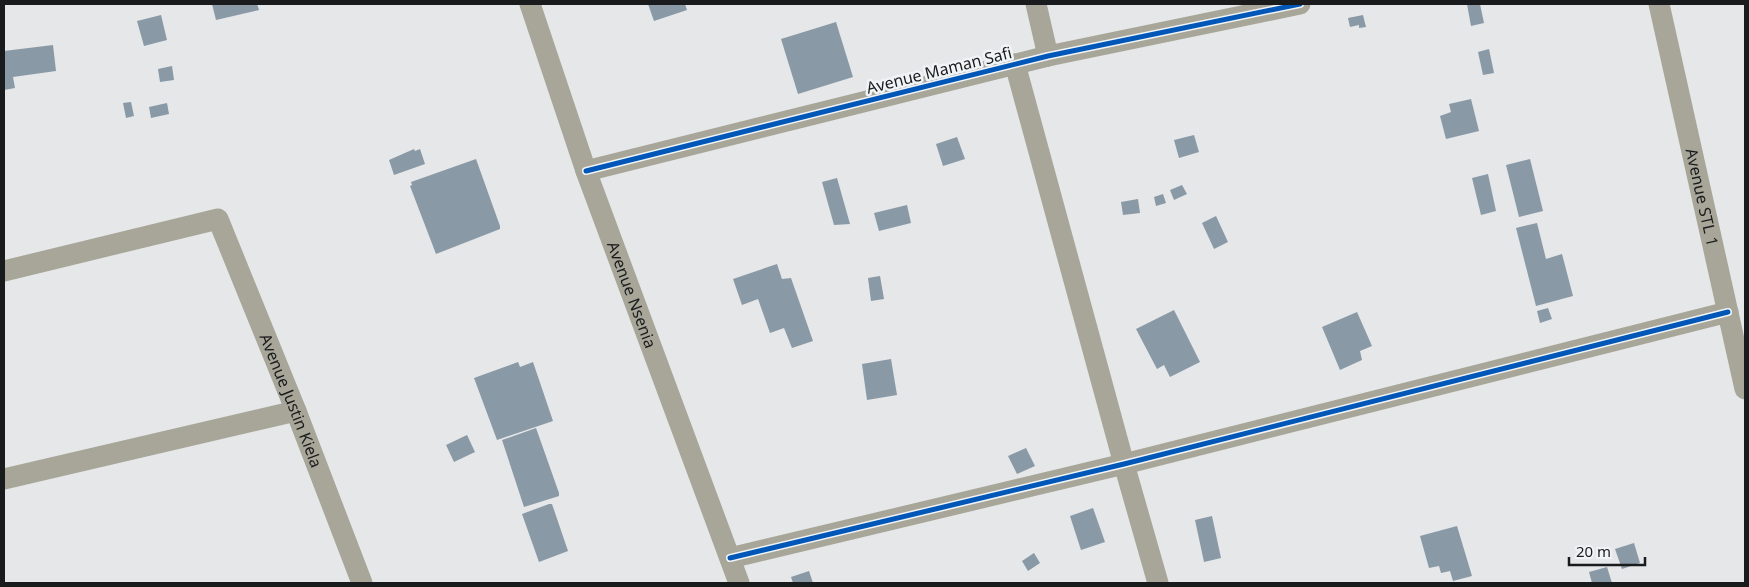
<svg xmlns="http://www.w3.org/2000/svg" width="1749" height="587" font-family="'Noto Sans',sans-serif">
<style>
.building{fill:#8999a6}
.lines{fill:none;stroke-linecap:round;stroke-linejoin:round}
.minor{stroke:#a7a699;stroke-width:21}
.cycleway-casing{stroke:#f1f4f7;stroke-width:8}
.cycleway{stroke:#0057b8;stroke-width:5}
.labels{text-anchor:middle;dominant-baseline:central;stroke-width:5;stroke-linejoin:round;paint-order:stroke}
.street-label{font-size:16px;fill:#1a1b1c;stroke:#f1f4f7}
</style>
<rect width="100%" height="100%" fill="#e5e7e9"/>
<g class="building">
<polygon points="212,4 257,4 259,10 216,20"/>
<polygon points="648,4 685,4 687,10 654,21"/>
<polygon points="1467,4 1480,4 1484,23 1471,26"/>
<polygon points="161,15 167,40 144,46 137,21"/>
<polygon points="1363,15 1366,27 1359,28 1359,25 1350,27 1348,18"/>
<polygon points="836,22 853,77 798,94 781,39"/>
<polygon points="53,45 56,71 13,77 15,88 4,90 4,51"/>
<polygon points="1489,49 1494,73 1483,75 1478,52"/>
<polygon points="172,66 174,80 160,82 158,69"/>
<polygon points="1471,99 1479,131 1446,139 1440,116 1451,112 1449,104"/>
<polygon points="131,102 134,116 126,118 123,103"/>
<polygon points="167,103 169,114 151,118 149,107"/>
<polygon points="1194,135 1199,152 1179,158 1174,140"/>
<polygon points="957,137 965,159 943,166 936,144"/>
<polygon points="414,149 415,151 420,149 425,164 394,175 389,160"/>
<polygon points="476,159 500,226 500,229 436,254 410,186 412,185 411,182"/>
<polygon points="1530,159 1543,211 1519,217 1506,165"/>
<polygon points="1488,174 1496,211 1481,215 1472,178"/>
<polygon points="837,178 850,224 834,225 822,182"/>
<polygon points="1182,185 1187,194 1174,200 1170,190"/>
<polygon points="1163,194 1166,203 1156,206 1154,197"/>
<polygon points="1138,199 1140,213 1123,215 1121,202"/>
<polygon points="907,205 911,223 879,231 874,213"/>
<polygon points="1216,216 1228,242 1214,249 1202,223"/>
<polygon points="1537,223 1546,259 1562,254 1573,296 1536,306 1516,228"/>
<polygon points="777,264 782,279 791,278 813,341 792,348 784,328 770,333 758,299 742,305 733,279"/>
<polygon points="880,276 884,299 871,301 868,278"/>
<polygon points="1548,308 1552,319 1540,323 1537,311"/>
<polygon points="1174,310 1200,362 1170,377 1164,365 1157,369 1136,329"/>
<polygon points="1357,312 1372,346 1360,351 1362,360 1340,370 1322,327"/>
<polygon points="891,359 897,395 867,400 862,364"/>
<polygon points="518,362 520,367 533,362 553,421 497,440 474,378"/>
<polygon points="536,428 559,493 559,496 524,507 502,440"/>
<polygon points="467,435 475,452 454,462 446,445"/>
<polygon points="1026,448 1035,466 1017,474 1008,456"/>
<polygon points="549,504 552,504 568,551 539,562 522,514"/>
<polygon points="1093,508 1105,542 1081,550 1070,516"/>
<polygon points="1212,516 1221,558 1204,562 1195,520"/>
<polygon points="1457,526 1472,576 1453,581 1450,571 1441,573 1439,566 1429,568 1420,536"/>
<polygon points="1634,543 1640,563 1622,569 1615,549"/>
<polygon points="1034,553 1040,563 1028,571 1022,561"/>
<polygon points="1607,567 1612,583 1592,583 1589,572"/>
<polygon points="809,571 813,583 793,583 791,577"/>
</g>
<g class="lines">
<g class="minor">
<path id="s1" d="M530 4 586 171 739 583"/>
<polyline points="1036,4 1048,56"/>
<path id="s2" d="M1659 4 1745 389"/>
<polyline points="1015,64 1124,464 1158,583"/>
<polyline points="586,171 1048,56 1300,4"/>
<path id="s3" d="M4 271 218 219 296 411 362 583"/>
<polyline points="4,479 296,411"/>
<polyline points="730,558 1124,464 1728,312"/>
</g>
<defs>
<g id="cycleway">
<polyline points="586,171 1048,56 1300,4"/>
<polyline points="730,558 1124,464 1728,312"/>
</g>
</defs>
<use href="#cycleway" class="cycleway-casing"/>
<use href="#cycleway" class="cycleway"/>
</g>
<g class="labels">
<g class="street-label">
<text transform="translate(939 70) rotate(-14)">Avenue Maman Safi</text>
<text stroke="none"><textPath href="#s2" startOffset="198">Avenue STL 1</textPath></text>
<text stroke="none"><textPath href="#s1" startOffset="308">Avenue Nsenia</textPath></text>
<text stroke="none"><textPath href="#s3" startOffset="416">Avenue Justin Kiela</textPath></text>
</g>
</g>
<rect width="1749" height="587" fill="none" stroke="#1a1b1c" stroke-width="10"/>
<path d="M1569 557v8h76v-8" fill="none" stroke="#1a1b1c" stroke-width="2.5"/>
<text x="1576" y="557" font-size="15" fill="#1a1b1c" stroke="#f1f4f7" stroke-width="4" paint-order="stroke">20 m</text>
</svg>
